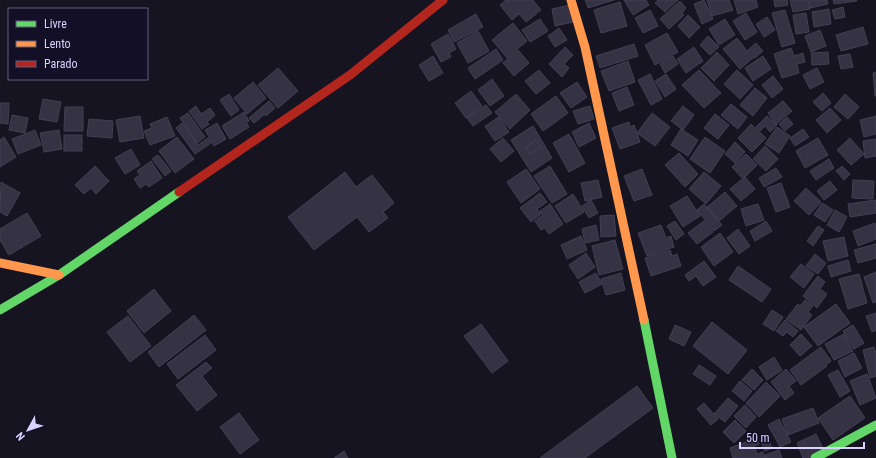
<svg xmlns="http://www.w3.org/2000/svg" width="876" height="458" font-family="'Roboto Condensed',sans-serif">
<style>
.building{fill:#343243;stroke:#433f54;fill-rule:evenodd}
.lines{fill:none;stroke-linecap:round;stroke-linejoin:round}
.fast{stroke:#63d668;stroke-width:9}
.slow{stroke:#ff974d;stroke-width:9}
.jam{stroke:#b3261e;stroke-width:9}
</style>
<rect width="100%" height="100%" fill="#161421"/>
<g class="building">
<polygon points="506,0 533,0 541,10 526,22 519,14 512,20 500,5"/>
<polygon points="585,0 614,0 588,8"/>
<polygon points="624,0 646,0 649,5 633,15"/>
<polygon points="658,0 678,0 665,12 655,3"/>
<polygon points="704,0 713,19 702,24 694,4"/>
<polygon points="707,0 729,0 733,10 712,16"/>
<polygon points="734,0 756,0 758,7 738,14"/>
<polygon points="774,0 787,0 788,5 775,7"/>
<polygon points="790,0 808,0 810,9 793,12"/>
<polygon points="809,0 827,0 828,4 810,8"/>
<polygon points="833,0 856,0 857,1 834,4"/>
<polygon points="680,1 686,8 682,13 684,15 669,29 660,19"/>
<polygon points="620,2 627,26 601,33 594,10"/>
<polygon points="570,5 573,22 555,26 552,9"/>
<polygon points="843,7 845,17 835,19 832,10"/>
<polygon points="829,9 831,24 814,27 812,12"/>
<polygon points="650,10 658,26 643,33 635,18"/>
<polygon points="785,10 795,43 782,47 772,13"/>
<polygon points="746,13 757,32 745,40 733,21"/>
<polygon points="806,13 809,32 796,34 793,15"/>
<polygon points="476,14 483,27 454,42 448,30"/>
<polygon points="688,15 700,27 689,38 678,26"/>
<polygon points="767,17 775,30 764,37 756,24"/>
<polygon points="540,19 548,31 530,42 522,30"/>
<polygon points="725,19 735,35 719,45 709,29"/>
<polygon points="513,23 527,41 507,58 492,40"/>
<polygon points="863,27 868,44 841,51 836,35"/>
<polygon points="559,28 567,40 555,47 548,36"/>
<polygon points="820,30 826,46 811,52 805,36"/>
<polygon points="478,31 489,51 468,63 457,43"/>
<polygon points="667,33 678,52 655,65 645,45"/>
<polygon points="448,34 456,49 449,53 451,57 441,62 431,44"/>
<polygon points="708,36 719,47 710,55 700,45"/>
<polygon points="737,38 747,51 756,43 763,51 755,58 754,57 740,69 723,49"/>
<polygon points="634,44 638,56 600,68 596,56"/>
<polygon points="565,47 573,55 564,64 569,68 562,77 549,64"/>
<polygon points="694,47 703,61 686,73 677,59"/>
<polygon points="791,48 794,56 803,53 805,62 797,64 799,73 782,78 774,54"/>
<polygon points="496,49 503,60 475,79 468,68"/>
<polygon points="518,50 529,63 514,76 503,63"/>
<polygon points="717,52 729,65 714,81 701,68"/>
<polygon points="828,52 829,64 812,65 811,53"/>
<polygon points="850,54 853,67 841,69 838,56"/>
<polygon points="433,56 443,73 429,81 419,65"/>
<polygon points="673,56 678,64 665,73 660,64"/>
<polygon points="763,56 771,69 753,81 745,68"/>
<polygon points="628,61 635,82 609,91 601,71"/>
<polygon points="278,68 298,91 278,108 258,85"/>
<polygon points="817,68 824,82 810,89 803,75"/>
<polygon points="539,70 550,83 536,94 525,81"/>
<polygon points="699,70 721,93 704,108 682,85"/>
<polygon points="737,70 753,85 740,99 724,84"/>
<polygon points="876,72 876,96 875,96 873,73"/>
<polygon points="650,74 662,99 651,105 638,80"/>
<polygon points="666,74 676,89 665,97 655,81"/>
<polygon points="773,76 783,89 772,98 762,85"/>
<polygon points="492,79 504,96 490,106 478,90"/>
<polygon points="253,82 266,98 247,114 234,98"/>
<polygon points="577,82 587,97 571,108 560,93"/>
<polygon points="627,87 634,105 619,111 612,93"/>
<polygon points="755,88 767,98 753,116 740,105"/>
<polygon points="471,91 482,106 466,118 455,103"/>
<polygon points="823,93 831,103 822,111 813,102"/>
<polygon points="229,94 239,110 231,116 220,100"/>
<polygon points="516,94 530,110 510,129 495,112"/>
<polygon points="845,94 859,107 848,119 834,107"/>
<polygon points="556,96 568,113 543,131 531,114"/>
<polygon points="43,99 61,102 57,122 39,119"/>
<polygon points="269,101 275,108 266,116 265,114 254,123 249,118"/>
<polygon points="783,101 792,111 776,124 768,113"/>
<polygon points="0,103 9,103 8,124 0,123"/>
<polygon points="731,104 747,117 738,129 721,115"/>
<polygon points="486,105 492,113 473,126 467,118"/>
<polygon points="196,106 201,114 210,108 215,115 207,122 209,124 202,129 189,111"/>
<polygon points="590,106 594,119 578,124 573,111"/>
<polygon points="683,106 694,115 683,130 671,121"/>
<polygon points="65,107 83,107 83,131 64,131"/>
<polygon points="830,108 841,120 827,133 816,120"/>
<polygon points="244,112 249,121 246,122 249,127 230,139 222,126"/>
<polygon points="188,113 205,137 197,143 180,118"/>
<polygon points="652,113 670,127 655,146 637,133"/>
<polygon points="715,114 729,125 718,139 704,128"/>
<polygon points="12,115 28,118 25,133 9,130"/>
<polygon points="140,116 144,138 120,142 116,120"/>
<polygon points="767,116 777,125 770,132 765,126 760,131 756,127"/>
<polygon points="876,116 876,134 864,137 860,120"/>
<polygon points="167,117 175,136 150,145 144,131 152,128 150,124"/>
<polygon points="499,117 509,132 495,141 485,126"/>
<polygon points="787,117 793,124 785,131 779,124"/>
<polygon points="89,119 113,121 112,138 87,136"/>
<polygon points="629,122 630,127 634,125 640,142 620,149 612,128"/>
<polygon points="182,123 198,145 208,138 211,143 195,154 176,128"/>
<polygon points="217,123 226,139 214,146 205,130"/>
<polygon points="589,123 596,138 579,147 572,132"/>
<polygon points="751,124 766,138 752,152 738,138"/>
<path d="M533 126 552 158 531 172 511 140ZM536 140 541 147 530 154 526 147Z"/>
<polygon points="777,127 790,136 779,153 765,144"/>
<polygon points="681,129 698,140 688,156 671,145"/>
<polygon points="803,129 809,137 795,146 790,138"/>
<polygon points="35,130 41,145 18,154 12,139"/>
<polygon points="59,130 62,149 44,152 40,133"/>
<polygon points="569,134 585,163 569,172 553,143"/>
<rect x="64" y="135" width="18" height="16"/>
<polygon points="4,137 16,157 0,167 0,140"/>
<polygon points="177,137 194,159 175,173 159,151"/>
<polygon points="705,137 725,151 710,173 690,159"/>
<polygon points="503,138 514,151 501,162 490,149"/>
<polygon points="818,138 828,155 805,168 796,151"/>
<polygon points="850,138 864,154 851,165 837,150"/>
<polygon points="876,139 876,156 865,158 863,141"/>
<polygon points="536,140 541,147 530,154 526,147"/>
<polygon points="735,142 745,152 735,163 725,154"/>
<polygon points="765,146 778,159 766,171 753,159"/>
<polygon points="131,149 140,165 125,174 115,158"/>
<polygon points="679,153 698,174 685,187 665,165"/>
<polygon points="746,154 757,165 743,179 732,167"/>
<polygon points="158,155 171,171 165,176 152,159"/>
<polygon points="829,159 834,168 816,180 810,171"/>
<polygon points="151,161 162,178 149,187 146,184 140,188 134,179 140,175 137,171"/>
<polygon points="95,166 109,181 96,194 91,188 84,194 75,185"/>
<polygon points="550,166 567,194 552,203 534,176"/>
<polygon points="842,166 850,174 844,180 836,171"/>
<polygon points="776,168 782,177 764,187 759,178"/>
<polygon points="526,169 540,189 521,203 507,182"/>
<polygon points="642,169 652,195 634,201 624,176"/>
<polygon points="345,172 356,187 372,175 394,203 383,212 388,218 369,232 357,217 314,250 288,217"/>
<polygon points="704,172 721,186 706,204 689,189"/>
<polygon points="745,177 755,189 741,201 730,189"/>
<polygon points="598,180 602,197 585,201 581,183"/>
<polygon points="853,180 874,181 873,199 852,198"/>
<polygon points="830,181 837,190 824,200 817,191"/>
<polygon points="1,182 20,193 7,216 0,212"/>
<polygon points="781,183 790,207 776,212 767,188"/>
<polygon points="806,188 821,202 809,215 794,201"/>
<polygon points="725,192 737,206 719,221 707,207"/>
<polygon points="540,193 547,202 537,209 541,214 531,222 520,208"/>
<polygon points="573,194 584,212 566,223 555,206"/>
<polygon points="687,196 700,216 683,227 670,206"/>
<polygon points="591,200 598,213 589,218 582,206"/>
<polygon points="876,200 876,213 850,217 848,204"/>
<polygon points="822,203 833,210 825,222 814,215"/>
<polygon points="550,204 563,224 549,234 545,228 541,230 535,221 543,215 540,211"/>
<polygon points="704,204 722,225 714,231 697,210"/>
<polygon points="758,204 764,220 746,226 741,209"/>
<polygon points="835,210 847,217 839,232 827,225"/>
<polygon points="27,213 41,236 9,255 0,240 0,229"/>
<polygon points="614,215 616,236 601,237 600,216"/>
<polygon points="675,221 684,234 676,240 667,226"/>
<polygon points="704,221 713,232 697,244 688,233"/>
<polygon points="766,221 772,231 755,241 750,231"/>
<polygon points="875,223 876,227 876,239 858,246 853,231"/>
<polygon points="596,225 599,240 585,243 582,229"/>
<polygon points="661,225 666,238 671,236 674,247 647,256 638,233"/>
<polygon points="818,226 824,230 813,246 807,241"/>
<polygon points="738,229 750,246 739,254 727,238"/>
<polygon points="720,233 733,252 714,266 701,247"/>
<polygon points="581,236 587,250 567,259 561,245"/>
<polygon points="844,237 848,256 828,261 823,241"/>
<polygon points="615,240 623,269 599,275 592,246"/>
<polygon points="876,244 876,258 858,263 854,250"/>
<polygon points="670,250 672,256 677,254 681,266 651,276 645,258"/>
<polygon points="586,253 595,267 578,279 569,265"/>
<polygon points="815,254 826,263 818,274 806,266"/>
<polygon points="848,260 851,271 831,277 828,266"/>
<polygon points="704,261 716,277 703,286 696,276 689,281 685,275"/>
<polygon points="801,264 814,274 804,288 790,277"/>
<polygon points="738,266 771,289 762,302 729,280"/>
<polygon points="876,272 876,302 873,303 864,277"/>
<polygon points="596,273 602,284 585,293 579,282"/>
<polygon points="621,273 625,290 606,295 601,279"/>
<polygon points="859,274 867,303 848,309 839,279"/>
<polygon points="818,276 825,282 820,289 827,294 817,308 803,296"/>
<polygon points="154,289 171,311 144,333 127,311"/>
<polygon points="805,300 813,306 808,312 812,315 801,330 786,319 798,304 800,306"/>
<polygon points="836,304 850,323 818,346 804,327"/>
<polygon points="772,310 783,317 774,331 763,324"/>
<polygon points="876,313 876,330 872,332 866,316"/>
<polygon points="194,315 206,330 159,367 148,352"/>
<polygon points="128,316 151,346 130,362 107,332"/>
<polygon points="785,320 798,331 793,337 787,332 783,336 776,331"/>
<polygon points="712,322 747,350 728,374 693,346"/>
<polygon points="481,324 508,361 492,373 464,336"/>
<polygon points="675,325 691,332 684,346 669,339"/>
<polygon points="853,325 864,343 854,349 843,331"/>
<polygon points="801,334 812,346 800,356 790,345"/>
<polygon points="844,334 853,351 834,360 825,344"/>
<polygon points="205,335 216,350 178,379 167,364"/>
<polygon points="821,347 831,361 826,365 827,366 801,385 790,370"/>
<polygon points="874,347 876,354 876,376 870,378 863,350"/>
<polygon points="854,353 862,368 845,377 838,361"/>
<polygon points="774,357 782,370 767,380 759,367"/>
<polygon points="206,362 212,368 202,376 217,395 197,411 176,385"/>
<polygon points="699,365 716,376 710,385 693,374"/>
<polygon points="752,369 763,380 754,390 742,380"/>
<polygon points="786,369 796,381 789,386 794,393 785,400 771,382"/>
<polygon points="838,370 850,391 840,397 828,375"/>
<polygon points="867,374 876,398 860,405 850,381"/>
<polygon points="740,381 752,391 744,401 732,391"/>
<polygon points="766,382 780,396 759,417 746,403"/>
<polygon points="637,386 653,408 585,458 540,458"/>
<polygon points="850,396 865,418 833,440 818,418"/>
<polygon points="728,398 738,406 725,422 714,414"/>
<polygon points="704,403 718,419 711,425 697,409"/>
<polygon points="745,405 756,417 746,428 734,416"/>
<polygon points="813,408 819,423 788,435 782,419"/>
<polygon points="239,413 259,440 240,454 220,427"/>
<polygon points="779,419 791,442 780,447 768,425"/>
<polygon points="735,420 746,431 734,443 723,432"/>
<polygon points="816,434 824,451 807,458 803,458 797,443"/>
<polygon points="768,437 772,448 765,451 760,440"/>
<polygon points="757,438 759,444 754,446 757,454 763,452 765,458 733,458 730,448"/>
<polygon points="779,450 782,458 766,458 765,455"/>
<polygon points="344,451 348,458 334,458"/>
</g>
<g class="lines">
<g class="fast">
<polyline points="0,310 59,275 179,192"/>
<polyline points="644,320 672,458"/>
<polyline points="815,458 876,425"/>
</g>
<g class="slow">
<polyline points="571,0 585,47 644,320"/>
<polyline points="0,263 59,275"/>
</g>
<polyline class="jam" points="179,192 350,75 443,0"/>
</g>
<rect x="8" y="8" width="140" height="72" fill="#130f26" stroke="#625e7d"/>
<rect x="16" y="21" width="20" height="6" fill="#63d668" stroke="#625e7d"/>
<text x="44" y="28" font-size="12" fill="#d9d4ff">Livre</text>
<rect x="16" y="41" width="20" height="6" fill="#ff974d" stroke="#625e7d"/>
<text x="44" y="48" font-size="12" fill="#d9d4ff">Lento</text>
<rect x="16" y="61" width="20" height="6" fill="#b3261e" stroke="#625e7d"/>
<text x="44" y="68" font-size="12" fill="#d9d4ff">Parado</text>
<g transform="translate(28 430) rotate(230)" stroke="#130f26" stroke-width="3" paint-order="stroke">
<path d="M0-3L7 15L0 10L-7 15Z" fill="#d9d4ff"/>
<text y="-6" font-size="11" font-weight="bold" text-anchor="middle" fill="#d9d4ff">N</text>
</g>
<path d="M740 442v6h124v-6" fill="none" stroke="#d9d4ff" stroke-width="2"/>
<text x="746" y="442" font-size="12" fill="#d9d4ff" stroke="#130f26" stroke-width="3" paint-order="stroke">50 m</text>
</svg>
